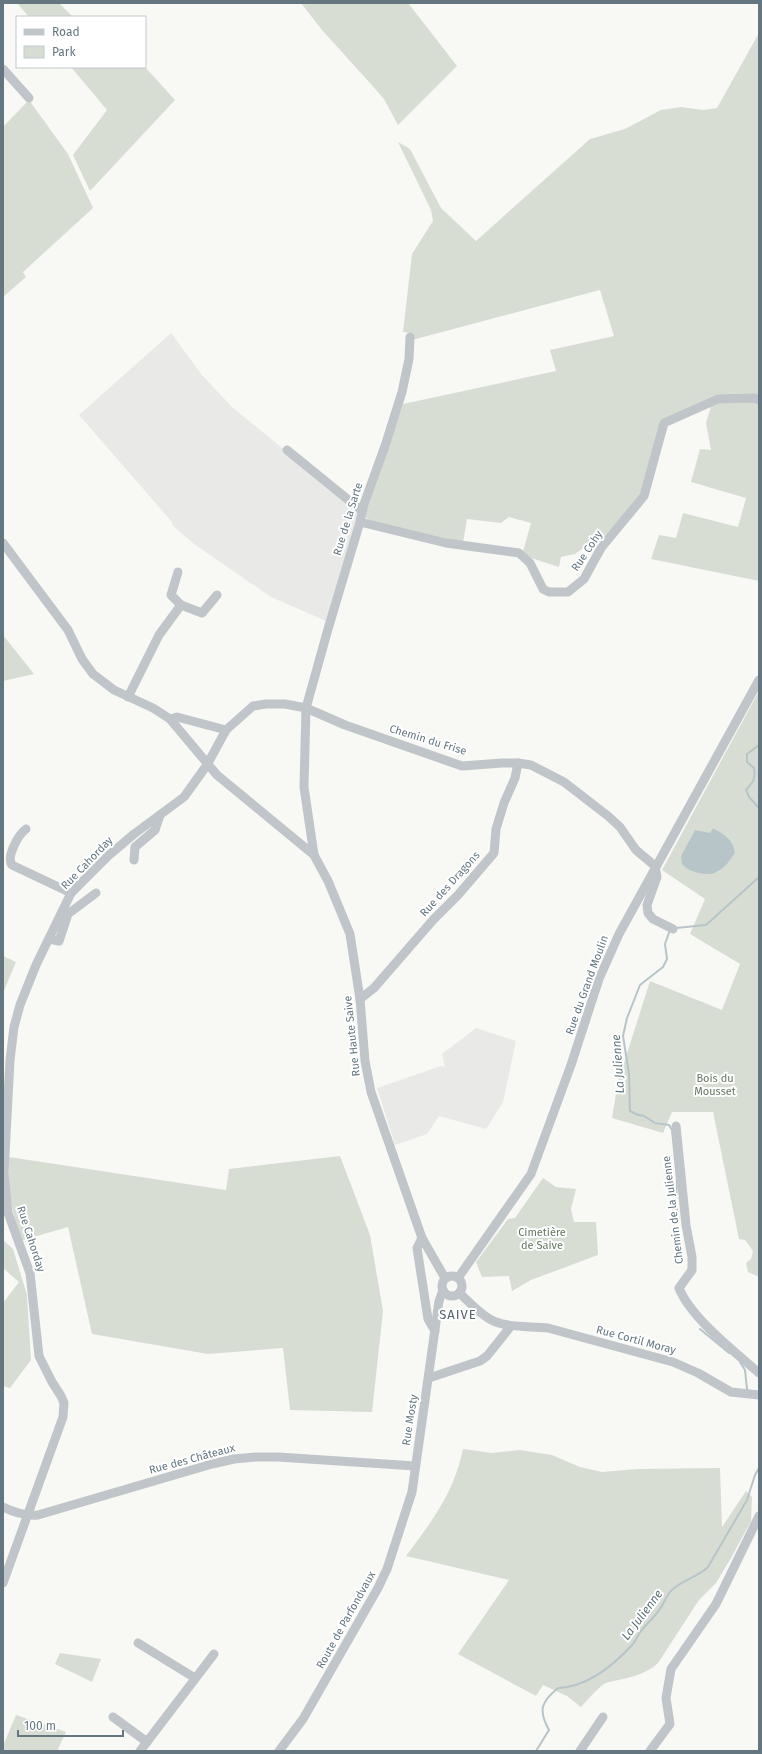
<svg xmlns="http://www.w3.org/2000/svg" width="762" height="1754" font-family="'Fira Sans',sans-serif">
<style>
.built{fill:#e9e9e8}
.green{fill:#d8ddd4;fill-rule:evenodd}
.water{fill:#b7c5c8}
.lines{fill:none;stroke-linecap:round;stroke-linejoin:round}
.stream{stroke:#b7c5c8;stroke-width:2}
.minor{stroke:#bfc5c8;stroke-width:9}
.labels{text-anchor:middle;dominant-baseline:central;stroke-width:4;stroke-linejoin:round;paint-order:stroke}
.street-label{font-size:11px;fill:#647780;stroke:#fff}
.park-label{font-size:11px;fill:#687862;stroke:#fff}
.water-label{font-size:12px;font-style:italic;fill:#5e767a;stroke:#fff}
.quarter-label{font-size:13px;letter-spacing:1px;fill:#55646b;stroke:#fff}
</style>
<rect width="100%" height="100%" fill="#f8f8f5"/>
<g class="built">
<polygon points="171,333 202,375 232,407 355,508 359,515 326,621 271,597 194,544 173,526 172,522 79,415"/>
<polygon points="476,1028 516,1041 503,1102 486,1129 439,1116 427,1134 395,1145 377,1088 441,1066 445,1067 442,1054"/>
</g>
<g class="green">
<polygon points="19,3 59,3 73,17 29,17 18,4"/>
<polygon points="301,3 408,3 457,66 398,125 384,99 370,83 322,30"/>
<polygon points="759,33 759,581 651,559 659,535 676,538 683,513 738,527 746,498 691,482 700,449 711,450 706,423 713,400 668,422 641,495 637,502 591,551 582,549 575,554 561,557 559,567 522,555 531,523 509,517 501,523 467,519 463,543 368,520 366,517 366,511 403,404 556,371 550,350 614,336 600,290 412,340 412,333 403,332 412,254 433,221 431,210 398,142 410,149 441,208 476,241 590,139 625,129 661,110 681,107 703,110 717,108"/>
<polygon points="71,67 145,67 175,100 90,191 73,155 107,110"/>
<polygon points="29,100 68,154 93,208 23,272 26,277 3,297 3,127"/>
<polygon points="3,635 34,674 3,681"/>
<path d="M759 691V1277L748 1272 746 1263 751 1259 753 1251 745 1240 739 1239 713 1112H672L663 1133 612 1118 618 1082 650 981 722 1010 740 964 690 934 705 899 662 870ZM713 828C724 834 734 840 735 853L718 872 714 873 692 871 689 842 694 832 710 833Z"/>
<polygon points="3,956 16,962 3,993"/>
<path d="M340 1156 370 1235 383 1311 372 1412 290 1410 283 1348 208 1354 92 1334 68 1227 20 1241C13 1214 6 1185 9 1157L226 1190 229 1169Z"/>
<polygon points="543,1178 556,1187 576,1189 571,1209 574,1222 596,1222 598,1255 531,1280 512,1291 509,1276 482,1277 476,1262 508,1219 515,1218"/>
<polygon points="3,1240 13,1249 27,1295 31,1360 10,1388 3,1386 3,1303 19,1282 3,1268"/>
<path d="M463 1449 492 1453 520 1450 552 1455 580 1467 602 1472 637 1469 720 1468 722 1527 746 1491 752 1497 751 1521 731 1558 716 1583 699 1600 658 1663C643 1677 624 1678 606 1683 600 1685 586 1702 581 1707L567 1696 543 1685 536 1696 458 1654 509 1580 406 1556C432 1521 454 1493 463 1449Z"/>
<polygon points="60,1653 101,1659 92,1682 55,1664"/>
<polygon points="16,1715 66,1732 57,1751 3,1751 3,1746"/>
</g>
<path class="water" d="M713 828C724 834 734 840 735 853 730 860 725 868 717 872 707 877 688 872 682 864L681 856 694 832 695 830 710 833Z"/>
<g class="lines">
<g class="stream">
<path d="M759 745 747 754V762L754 768C756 779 753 782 746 790L749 797 759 808"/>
<polyline points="676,928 706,925 759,877"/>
<polyline points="670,930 665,944 667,959 663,967 640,985 627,1018 623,1036 629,1074 630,1111 638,1115 644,1116 655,1123 669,1125 672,1130 677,1180 676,1206 679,1220"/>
<polyline points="700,1329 729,1353"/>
<polyline points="740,1362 745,1370 747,1389"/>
<path d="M536 1751 549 1730C538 1710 541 1702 558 1688 588 1687 613 1666 633 1644 636 1640 638 1635 641 1631 646 1625 652 1619 657 1613 662 1607 665 1599 670 1592 680 1580 697 1578 708 1567L747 1500 755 1475 759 1468"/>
</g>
<g class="minor">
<polyline points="3,69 29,98"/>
<polyline points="287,450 362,511"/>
<polyline points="360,522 446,543 519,553 530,563 543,589 549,592 568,592 584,579 601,548 644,496 664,423 718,399 754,398 759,400"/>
<polyline points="3,543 68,630 82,659 93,674 114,690 153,708 170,719 217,775 314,855 328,881 350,934 360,999 365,1061 371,1092 422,1238 445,1278"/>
<polyline points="178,572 171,595 181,605 202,613 217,595"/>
<polyline points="128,697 159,635 181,605"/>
<polyline points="170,719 177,717 226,730"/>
<path d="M26 829C18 835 6 857 12 865L71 893"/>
<polyline points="314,855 304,787 306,708 328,629 360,522 364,504 385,446 402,392 409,359 410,337"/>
<polyline points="134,860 135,847 155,830 160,815"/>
<polyline points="655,866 657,877 647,905 648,913 653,919 673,929"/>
<polyline points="49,939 59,941 68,914 96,893"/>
<polyline points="360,999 374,988 433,920 458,895 494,853 496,829 504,803 515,778 518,763"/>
<path d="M676 1126 686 1225 692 1257V1270L679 1288C691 1318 734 1351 759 1373"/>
<polyline points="422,1238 417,1248 428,1319 435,1331"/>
<circle cx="452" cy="1286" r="10"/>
<polyline points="458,1278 531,1174 571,1065 599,979 619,934 759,680"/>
<path d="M459 1293C470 1302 482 1317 496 1322 510 1328 532 1326 548 1328L673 1362 698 1373 731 1392 759 1395"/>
<polyline points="429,1378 480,1361 487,1356 511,1326"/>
<path d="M3 1507C15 1513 25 1516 38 1515L212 1464 234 1459 256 1457H278L415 1466"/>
<polyline points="3,1583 63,1417 64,1403 61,1396 52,1382 39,1356 30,1273 8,1213 4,1173 10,1060 14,1027 20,1005 36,965 71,893 108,856 134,834 184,797 207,765 226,730 253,706 266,704 285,704 306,708 345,725 462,766 502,763 518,763 531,765 564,782 608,816 620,827 636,850 655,866"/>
<polyline points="138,1643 195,1678"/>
<polyline points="113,1717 147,1742"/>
<polyline points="140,1751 214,1654"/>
<polyline points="279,1751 303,1719 378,1588 387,1569 412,1492 439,1301 443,1290"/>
<polyline points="580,1751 603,1717"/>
<polyline points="650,1751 670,1724 666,1698 671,1669 716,1604 759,1516"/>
</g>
</g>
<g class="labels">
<g class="street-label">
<text transform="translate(348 519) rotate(-73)">Rue de la Sarte</text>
<text transform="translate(587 551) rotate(-56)">Rue Cohy</text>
<text transform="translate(428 740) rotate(17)">Chemin du Frise</text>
<text transform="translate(87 863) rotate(-46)">Rue Cahorday</text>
<text transform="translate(450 884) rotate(-48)">Rue des Dragons</text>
<text transform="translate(587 985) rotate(-70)">Rue du Grand Moulin</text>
<text transform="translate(352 1036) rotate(-96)">Rue Haute Saive</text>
<text transform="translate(673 1210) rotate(-97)">Chemin de la Julienne</text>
<text transform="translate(31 1239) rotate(72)">Rue Cahorday</text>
<text transform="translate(636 1340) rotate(15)">Rue Cortil Moray</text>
<text transform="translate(410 1420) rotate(-81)">Rue Mosty</text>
<text transform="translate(192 1459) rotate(-15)">Rue des Châteaux</text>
<text transform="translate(346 1620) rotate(-61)">Route de Parfondvaux</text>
</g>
<g class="park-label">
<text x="715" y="1078">Bois du<tspan x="715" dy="13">Mousset</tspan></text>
<text x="542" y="1232">Cimetière<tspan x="542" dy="13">de Saive</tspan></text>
</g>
<g class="water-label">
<text transform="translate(618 1064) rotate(-94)">La Julienne</text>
<text transform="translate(642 1615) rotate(-53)">La Julienne</text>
</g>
<g class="quarter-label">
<text x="458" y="1314">SAIVE</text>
</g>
</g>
<rect width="762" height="1754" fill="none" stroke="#647780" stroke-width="8"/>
<rect x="16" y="16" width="130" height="52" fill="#ffffff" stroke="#c1c9cc"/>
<rect x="24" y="29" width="20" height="6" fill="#bfc5c8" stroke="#c1c9cc"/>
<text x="52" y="36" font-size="12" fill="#647780">Road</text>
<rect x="24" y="46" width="20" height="12" fill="#d8ddd4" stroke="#c1c9cc"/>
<text x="52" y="56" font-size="12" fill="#647780">Park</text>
<path d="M18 1730v6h105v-6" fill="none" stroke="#647780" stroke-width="2"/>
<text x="24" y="1730" font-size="12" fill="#647780" stroke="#ffffff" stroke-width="3" paint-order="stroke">100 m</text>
</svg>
